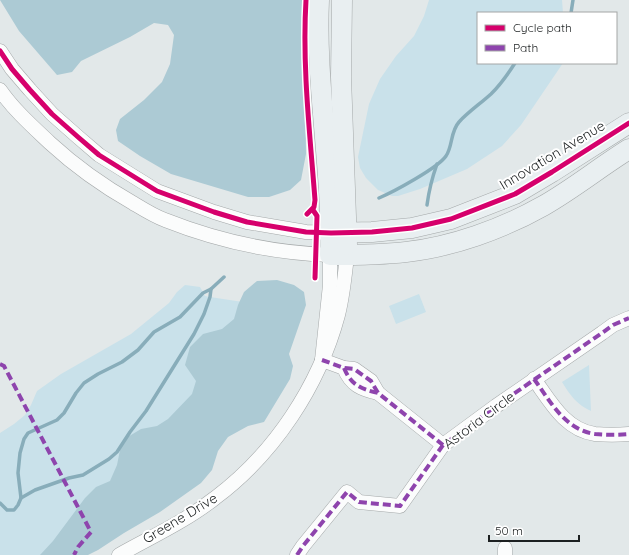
<svg xmlns="http://www.w3.org/2000/svg" width="629" height="555" font-family="Quicksand,sans-serif">
<style>
.green{fill:#c9e1ea}
.forest{fill:#accad4}
.lines{fill:none;stroke-linecap:round;stroke-linejoin:round}
.stream{stroke:#88adba;stroke-width:3.5}
.street-casing{stroke:#a4a8a9;stroke-width:15}
.secondary-casing{stroke:#a4a8a9;stroke-width:21}
.street{stroke:#fbfcfc;stroke-width:14}
.secondary{stroke:#e9eff1;stroke-width:20}
.quiet{stroke:#8e44ad;stroke-width:4;stroke-dasharray:8 4;stroke-linecap:butt}
.cycleway-casing{stroke:#fff;stroke-width:8}
.cycleway{stroke:#d6006c;stroke-width:5}
.labels{text-anchor:middle;dominant-baseline:central;stroke-width:4;stroke-linejoin:round;paint-order:stroke}
.street-label{font-size:14px;fill:#1c2021;stroke:#fff}
</style>
<rect width="100%" height="100%" fill="#e2e8e9"/>
<g class="green">
<polygon points="429,0 562,0 563,13 478,13 478,63 563,63 521,125 502,146 467,169 420,189 398,196 392,196 378,190 366,178 360,168 358,157 369,104 380,79 396,56 414,36 424,16"/>
<polygon points="185,285 200,287 205,296 210,297 256,304 267,313 53,555 0,555 0,433 14,424 25,415 31,405 37,391 61,374 131,334 169,303 177,292"/>
<polygon points="419,294 426,312 396,324 389,306"/>
<path d="M589 365 591 411C577 405 570 395 562 382Z"/>
</g>
<g class="forest">
<polygon points="0,0 304,0 306,154 301,180 290,190 269,197 248,197 171,174 140,156 118,141 116,130 120,119 144,100 162,82 170,64 174,35 168,25 154,23 130,37 81,61 72,72 57,75 19,31"/>
<polygon points="277,280 294,285 304,292 306,305 289,354 293,366 290,379 264,422 248,426 228,437 218,451 212,470 201,483 160,512 124,533 98,550 88,555 40,555 53,541 85,498 96,487 110,481 117,465 120,450 126,438 141,429 157,426 168,419 192,394 196,381 185,365 190,347 203,334 222,329 234,319 238,305 244,292 257,281"/>
</g>
<g class="lines">
<g class="stream">
<polyline points="571,13 573,0"/>
<path d="M379 198C393 192 438 168 446 156 453 146 450 132 459 122 468 112 480 104 491 94 500 85 508 74 515 63"/>
<path d="M427 205C429 190 432 178 437 164"/>
<polyline points="21,498 35,490 69,478 83,475 109,459 117,452 130,432 146,411 194,334 204,314 210,297 211,289"/>
<polyline points="0,503 7,510 14,510 18,505 21,498 18,473 20,453 24,439 28,433 57,420 64,413 76,393 84,383 98,374 122,362 138,350 154,332 180,317 203,293 211,289 224,277"/>
</g>
<defs>
<g id="street">
<polyline points="0,51 12,69 30,90 52,114 78,137 99,155 157,191 214,212 247,222 306,232 331,233"/>
<path d="M0 90C14 110 32 126 50 143 75 166 103 186 133 203 143 209 154 216 165 220 218 241 273 253 330 255V285L322 360"/>
<polyline points="322,360 344,368 354,369 371,381 378,393 443,445"/>
<path d="M344 368C351 385 361 389 378 393"/>
<path d="M534 379C550 401 565 430 595 434 606 435 618 435 629 434"/>
<path d="M119 555C151 537 186 521 215 498 274 454 319 386 338 315 343 295 345 275 347 255"/>
<polyline points="297,555 303,546 347,492 359,502 400,506 443,445 496,406 602,333 613,325 629,318"/>
<polyline points="505,555 505,548"/>
</g>
<g id="secondary">
<path d="M319 0C315 85 333 170 330 255 355 255 381 255 406 252 452 247 502 229 543 206 573 189 600 167 629 149"/>
<polyline points="342,0 341,77 347,245"/>
<polyline points="331,233 372,232 412,228 451,219 515,194 552,172 629,123"/>
</g>
</defs>
<use href="#street" class="street-casing"/>
<use href="#secondary" class="secondary-casing"/>
<use href="#street" class="street"/>
<use href="#secondary" class="secondary"/>
<g class="quiet">
<polyline points="322,360 344,368 354,369 371,381 378,393 443,445"/>
<polyline points="0,364 4,366 91,532 78,547 74,555"/>
<path d="M344 368C351 385 361 389 378 393"/>
<path d="M534 379C550 401 565 430 595 434 606 435 618 435 629 434"/>
<polyline points="297,555 303,546 347,492 359,502 400,506 443,445 496,406 602,333 613,325 629,318"/>
</g>
<defs>
<g id="cycleway">
<path d="M306 0C302 66 310 134 315 200L314 207 307 214"/>
<polyline points="0,51 12,69 30,90 52,114 78,137 99,155 157,191 214,212 247,222 306,232 331,233 372,232 412,228 451,219 515,194 552,172 629,123"/>
<polyline points="313,210 317,216 315,278"/>
</g>
</defs>
<use href="#cycleway" class="cycleway-casing"/>
<use href="#cycleway" class="cycleway"/>
</g>
<g class="labels">
<g class="street-label">
<text transform="translate(552 155) rotate(-31)">Innovation Avenue</text>
<text transform="translate(479 420) rotate(-37)">Astoria Circle</text>
<text transform="translate(180 518) rotate(-31)">Greene Drive</text>
</g>
</g>
<rect x="477" y="12" width="140" height="52" fill="#ffffff" stroke="#a4a6a6"/>
<rect x="485" y="25" width="20" height="6" fill="#d6006c" stroke="#a4a6a6"/>
<text x="513" y="32" font-size="12" fill="#1c2021">Cycle path</text>
<rect x="485" y="45" width="20" height="6" fill="#8e44ad" stroke="#a4a6a6"/>
<text x="513" y="52" font-size="12" fill="#1c2021">Path</text>
<path d="M489 535v6h90v-6" fill="none" stroke="#1c2021" stroke-width="2"/>
<text x="495" y="535" font-size="12" fill="#1c2021" stroke="#ffffff" stroke-width="3" paint-order="stroke">50 m</text>
</svg>
